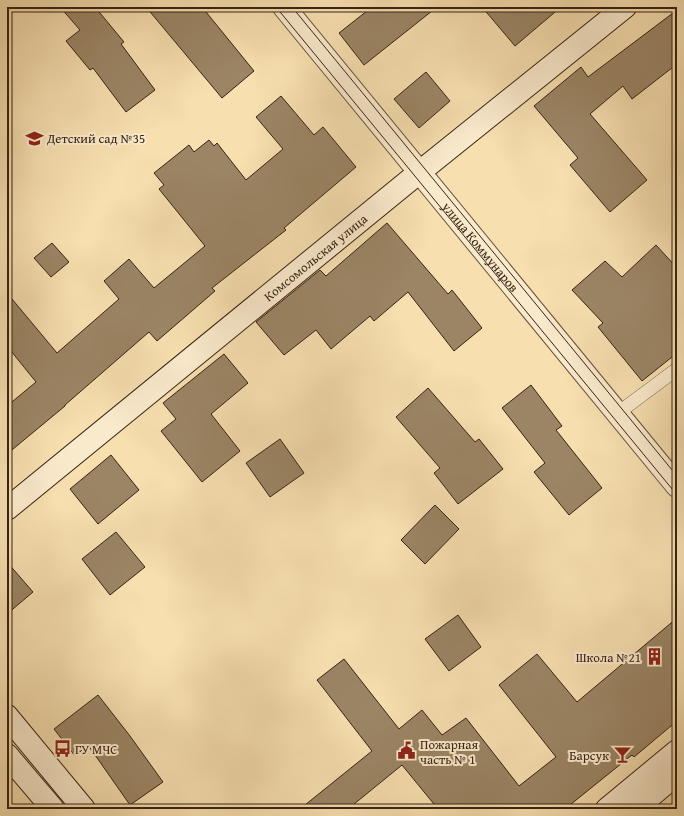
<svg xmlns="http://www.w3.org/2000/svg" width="684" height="816" font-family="'Gentium Book Plus',serif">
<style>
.building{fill:#9b8565;stroke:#372314}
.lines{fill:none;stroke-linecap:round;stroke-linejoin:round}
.lane-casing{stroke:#67523b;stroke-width:14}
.street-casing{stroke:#67523b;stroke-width:24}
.secondary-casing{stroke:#372314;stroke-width:24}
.lane{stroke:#faeacc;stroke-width:13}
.street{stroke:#faeacc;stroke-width:22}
.secondary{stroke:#faeacc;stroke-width:22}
.tram{stroke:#372314;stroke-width:1}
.labels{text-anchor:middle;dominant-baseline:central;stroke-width:4;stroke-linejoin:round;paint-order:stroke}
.poi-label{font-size:13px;fill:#372314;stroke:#faeacc;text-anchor:start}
.street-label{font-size:13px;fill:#372314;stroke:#faeacc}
</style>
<rect width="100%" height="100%" fill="#f7dfb0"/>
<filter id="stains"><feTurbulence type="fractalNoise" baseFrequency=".005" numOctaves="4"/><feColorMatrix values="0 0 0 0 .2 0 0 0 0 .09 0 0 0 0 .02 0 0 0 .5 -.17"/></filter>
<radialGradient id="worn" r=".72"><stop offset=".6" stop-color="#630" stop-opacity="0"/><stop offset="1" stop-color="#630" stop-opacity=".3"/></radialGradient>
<g class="building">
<polygon points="60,7 95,7 124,42 121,44 155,90 126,112 93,68 90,70 66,41 80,30"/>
<polygon points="146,7 202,7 254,71 222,98"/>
<polygon points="372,7 437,7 364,65 339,33"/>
<polygon points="482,7 561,7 515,46"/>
<polygon points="677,10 677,64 632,99 623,86 590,114 647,180 610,212 570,165 578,158 534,106 581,67 588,77"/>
<polygon points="426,72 450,101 419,128 394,99"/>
<polygon points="281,96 314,135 323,127 356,167 284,228 286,230 212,288 215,291 157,341 149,332 65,405 65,406 7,454 7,406 36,382 7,346 7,293 57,353 119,299 104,281 129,259 154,288 205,246 159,189 164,185 154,173 189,145 194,152 209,140 214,146 217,143 246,180 283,149 256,117"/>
<polygon points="387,223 448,294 452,290 482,328 454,351 408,292 374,321 370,316 331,349 316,330 284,355 256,322 320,270 326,276"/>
<polygon points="52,243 69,262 51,277 34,258"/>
<polygon points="656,245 677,268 677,353 642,381 598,327 603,323 572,290 605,261 622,277"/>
<polygon points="224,354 248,383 211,414 240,451 202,482 161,431 176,419 163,403"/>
<polygon points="531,385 562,426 556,430 602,488 569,515 534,472 545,463 502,408"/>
<polygon points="428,388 475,442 479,439 503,469 458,504 434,473 440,468 396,417"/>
<polygon points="280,439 304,473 270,497 246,463"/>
<polygon points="111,455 139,490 98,524 70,489"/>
<polygon points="435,505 459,529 425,564 401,540"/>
<polygon points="116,532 145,567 110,595 82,559"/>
<polygon points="7,562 33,592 7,614"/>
<polygon points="458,615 481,647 449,671 425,639"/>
<polygon points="677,618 677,721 634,757 632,755 565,809 438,809 402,765 348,809 300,809 372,751 317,680 344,659 399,729 422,710 442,735 466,718 519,786 556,757 499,685 537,654 577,702"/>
<polygon points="98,695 130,736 163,782 130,805 88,745 75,756 54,729"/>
</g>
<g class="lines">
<defs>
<polyline id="lane" points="618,413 677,369"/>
<g id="street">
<path id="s1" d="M284 7 677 486"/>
</g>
<g id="secondary">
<path id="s2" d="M7 509 411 179 625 7"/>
<polyline points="7,716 84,809"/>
<polyline points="7,755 53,809"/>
<polyline points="607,809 677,751"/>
<polyline points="635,809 677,774"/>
</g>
</defs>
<use href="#lane" class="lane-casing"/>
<use href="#street" class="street-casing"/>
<use href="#secondary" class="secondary-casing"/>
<use href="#lane" class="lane"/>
<use href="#street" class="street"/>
<use href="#secondary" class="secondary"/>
<g class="tram">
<polyline points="276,7 677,495"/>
<polyline points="292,7 677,476"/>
</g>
</g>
<defs>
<symbol id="school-bare" viewBox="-9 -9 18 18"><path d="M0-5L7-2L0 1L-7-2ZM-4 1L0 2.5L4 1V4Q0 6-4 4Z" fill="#8f2418" stroke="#faeacc" stroke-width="2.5" paint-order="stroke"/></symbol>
<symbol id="building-bare" viewBox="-9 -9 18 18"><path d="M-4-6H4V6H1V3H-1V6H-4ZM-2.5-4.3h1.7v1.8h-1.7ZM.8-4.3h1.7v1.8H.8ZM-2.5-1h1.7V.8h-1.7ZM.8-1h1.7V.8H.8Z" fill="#8f2418" stroke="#faeacc" stroke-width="2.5" paint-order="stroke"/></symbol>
<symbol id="bus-bare" viewBox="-9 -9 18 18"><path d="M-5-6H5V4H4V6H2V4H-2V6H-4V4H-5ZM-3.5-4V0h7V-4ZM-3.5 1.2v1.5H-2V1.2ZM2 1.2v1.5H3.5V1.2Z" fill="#8f2418" stroke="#faeacc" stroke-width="2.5" paint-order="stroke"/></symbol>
<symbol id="civic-bare" viewBox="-9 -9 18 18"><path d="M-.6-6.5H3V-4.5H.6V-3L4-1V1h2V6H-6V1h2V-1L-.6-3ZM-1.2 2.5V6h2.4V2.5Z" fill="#8f2418" stroke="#faeacc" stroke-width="2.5" paint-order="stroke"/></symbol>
<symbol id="bar-bare" viewBox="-9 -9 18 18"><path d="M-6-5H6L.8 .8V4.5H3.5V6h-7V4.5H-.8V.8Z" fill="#8f2418" stroke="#faeacc" stroke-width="2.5" paint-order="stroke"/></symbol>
</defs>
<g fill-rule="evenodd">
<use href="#school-bare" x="22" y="126" width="25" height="25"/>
<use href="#building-bare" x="642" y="644" width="25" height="25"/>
<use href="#bus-bare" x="50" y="736" width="25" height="25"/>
<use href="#civic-bare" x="394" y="738" width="25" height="25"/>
<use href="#bar-bare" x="610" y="742" width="25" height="25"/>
</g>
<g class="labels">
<g class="poi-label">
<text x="47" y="138">Детский сад №35</text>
<text x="641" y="657" text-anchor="end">Школа №21</text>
<text x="420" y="744">Пожарная<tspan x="420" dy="15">часть № 1</tspan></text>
<text x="75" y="749">ГУ МЧС</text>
<text x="609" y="755" text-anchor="end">Барсук</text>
</g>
<g class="street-label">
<text stroke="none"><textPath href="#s1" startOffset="310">улица Коммунаров</textPath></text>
<text stroke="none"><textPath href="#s2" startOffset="398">Комсомольская улица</textPath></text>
</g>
</g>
<rect width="684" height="816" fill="none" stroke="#f7dfb0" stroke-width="24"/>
<rect x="8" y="8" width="668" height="800" fill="none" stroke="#372314" stroke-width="2"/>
<rect x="12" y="12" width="660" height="792" fill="none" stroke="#372314"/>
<rect width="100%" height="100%" filter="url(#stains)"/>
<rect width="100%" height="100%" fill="url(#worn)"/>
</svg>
